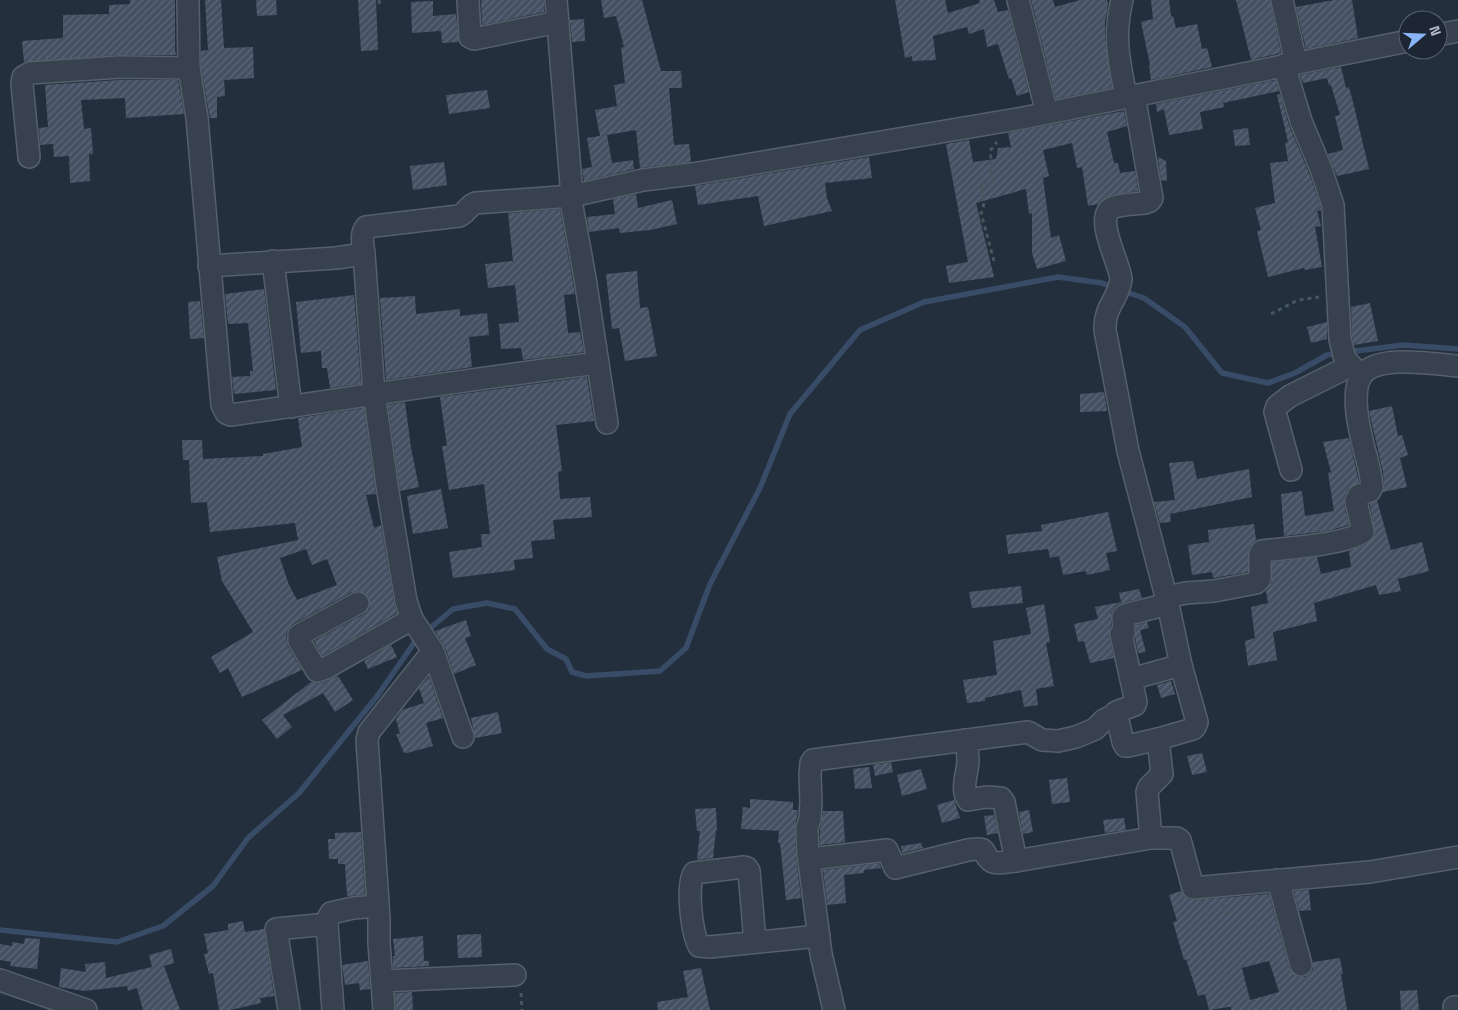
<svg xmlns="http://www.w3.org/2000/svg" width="1458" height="1010" font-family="'Space Grotesk',sans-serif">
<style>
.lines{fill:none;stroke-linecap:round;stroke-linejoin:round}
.stream{stroke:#394c67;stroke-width:5.5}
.building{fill:url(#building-hatch);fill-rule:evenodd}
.minor-casing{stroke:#565f6c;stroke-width:24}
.path{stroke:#44595c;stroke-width:3;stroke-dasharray:4 4;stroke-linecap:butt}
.minor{stroke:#38414e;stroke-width:21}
</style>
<defs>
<pattern id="building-hatch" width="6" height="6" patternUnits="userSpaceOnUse" patternTransform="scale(1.25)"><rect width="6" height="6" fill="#455162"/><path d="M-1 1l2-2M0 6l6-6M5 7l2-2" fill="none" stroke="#5d6877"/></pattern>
</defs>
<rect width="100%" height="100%" fill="#242f3e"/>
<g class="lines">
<g class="stream">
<polyline points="1123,291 1144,298 1185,327 1222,373 1268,383 1295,373 1327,355 1339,353"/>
<polyline points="1348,352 1403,345 1458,349"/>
<polyline points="0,930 117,942 163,926 213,886 248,838 299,793 378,695 416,640 453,609 487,603 515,609 547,649 566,659 572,672 586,676 660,671 686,648 710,584 760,488 790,414 860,330 924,302 1058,277 1102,283 1114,288"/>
</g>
</g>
<g class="building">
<polygon points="130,0 175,0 175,52 176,52 176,55 119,55 24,62 22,41 63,38 63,15 109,14 109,5 130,4"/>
<polygon points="205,0 221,0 224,48 253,47 254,78 224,80 225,96 217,97 217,118 210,118 201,67 201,51 208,50"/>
<polygon points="256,0 276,0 277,15 257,16"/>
<polygon points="358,0 376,0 378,50 361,51"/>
<polygon points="481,0 544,0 544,12 482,25"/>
<polygon points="601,0 642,0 661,71 681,71 682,88 669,88 674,145 689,144 691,162 640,168 636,130 607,135 612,163 633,160 634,169 584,181 582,169 592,167 587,138 600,136 595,110 617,106 614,85 625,83 621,48 624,47 616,16 604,18"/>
<polygon points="895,0 945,0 948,13 980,3 979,0 994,0 998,12 1008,10 1029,92 1017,96 1011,78 1009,79 998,44 987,47 984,29 969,34 967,27 933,36 936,60 912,61 912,56 905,58"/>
<polygon points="1031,0 1053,0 1055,7 1080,0 1107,0 1108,4 1106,18 1105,19 1105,38 1112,88 1056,99"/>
<polygon points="1151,0 1169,0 1171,16 1173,16 1176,28 1197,24 1202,49 1207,48 1212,67 1151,80 1149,66 1150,65 1141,22 1153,19"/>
<polygon points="1236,0 1270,0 1281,53 1251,60"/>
<polygon points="1334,0 1352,0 1358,38 1306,49 1296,7"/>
<polygon points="433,1 433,16 456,14 459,42 442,43 441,31 412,33 411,2"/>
<polygon points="584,19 585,41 572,42 570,20"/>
<polygon points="1341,67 1346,88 1349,87 1354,106 1369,169 1337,176 1328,154 1343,150 1335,116 1340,115 1331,85 1329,85 1327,78 1303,83 1300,75"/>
<polygon points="120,80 178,80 184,114 126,118 125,98 81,100 84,129 91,128 93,154 89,154 90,181 70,183 69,156 54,157 53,144 40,145 39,128 48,127 45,85"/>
<polygon points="1276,80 1279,91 1223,103 1224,107 1200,112 1203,129 1169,135 1164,109 1157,112 1156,104"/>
<polygon points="487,90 490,108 449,114 446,95"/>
<polygon points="1280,94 1289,125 1309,173 1321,207 1321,210 1317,211 1321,226 1315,227 1322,267 1305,270 1304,268 1268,277 1257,231 1261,230 1255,208 1275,203 1270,163 1288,161 1285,143 1288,142 1277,95"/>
<polygon points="1124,111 1127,126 1107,132 1114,163 1118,163 1120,173 1135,171 1138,191 1111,195 1098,204 1088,206 1082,167 1077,168 1072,143 1043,150 1049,176 1043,178 1051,238 1059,235 1066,261 1037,269 1032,253 1032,213 1029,214 1026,189 976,203 994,277 949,283 946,266 968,262 946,144 969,140 973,162 996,159 998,148 1011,147 1008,133"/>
<polygon points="1248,128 1250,145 1235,146 1233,130"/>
<polygon points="869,157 872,178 825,183 827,198 832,211 764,226 758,196 698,205 695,186"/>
<polygon points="1158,157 1166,161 1167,181 1161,180"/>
<polygon points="444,162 447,185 413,190 410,166"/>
<polygon points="636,194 638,208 672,200 677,224 650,230 620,233 619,228 589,232 587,217 615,214 613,199"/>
<polygon points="560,209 575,294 564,295 568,333 580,332 584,352 523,360 521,348 501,349 499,324 519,322 515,285 488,288 485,264 513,261 508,213"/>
<polygon points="637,271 640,308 648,307 657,356 625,361 619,328 612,329 606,274"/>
<polygon points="264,289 276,390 234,394 232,377 250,376 250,371 253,371 248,323 228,324 225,294"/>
<polygon points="354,295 361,384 330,388 327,368 322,368 321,351 301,353 296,302"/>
<polygon points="415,296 416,314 460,309 460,316 487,313 489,335 469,337 472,367 386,380 380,298"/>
<polygon points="200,301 204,338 190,339 188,302"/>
<polygon points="1370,303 1378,341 1354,345 1352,337 1351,307"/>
<polygon points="1327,322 1327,339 1311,343 1307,327"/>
<polygon points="587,377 594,421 556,425 562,471 558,472 560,499 590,497 592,517 553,520 555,539 531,541 533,558 514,560 515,570 453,578 449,552 482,547 481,534 490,534 484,484 449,490 442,446 447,446 440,397"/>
<polygon points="1104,392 1107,411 1080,412 1080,394"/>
<polygon points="405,402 411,448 419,487 400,491 388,405"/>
<polygon points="1392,406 1398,436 1402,435 1408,455 1400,458 1407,487 1383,492 1384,486 1383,472 1369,411"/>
<path d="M364 408 376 494 366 495 374 528 381 525 394 603 397 613 322 656 314 641 364 614 369 609 370 603 369 598 365 593 359 591 352 592 293 624 289 628 286 635 288 647 302 670 242 697 228 668 220 673 211 657 253 632 222 581 217 557 298 540 295 523 210 532 207 502 191 503 189 460H183L182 440H202L203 459 263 456V454L302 447 298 418ZM306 549 312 565 327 559 337 585 297 600 289 585 280 558Z"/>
<polygon points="1349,438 1359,482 1348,489 1345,496 1344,504 1349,525 1327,531 1284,536 1281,494 1302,491 1305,516 1334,511 1328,473 1331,472 1323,442"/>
<polygon points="1193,461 1197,479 1249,469 1252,497 1170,514 1171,522 1160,523 1154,502 1175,500 1169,463"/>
<polygon points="441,489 448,528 413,534 407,496"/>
<polygon points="1377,500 1391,550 1422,542 1429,571 1398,579 1401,591 1379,595 1376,585 1314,603 1317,621 1273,632 1277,660 1248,666 1245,641 1255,638 1251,607 1268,603 1266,591 1272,583 1272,562 1317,557 1321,574 1351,567 1349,551 1368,543 1375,535 1370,504"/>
<polygon points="1108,512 1117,551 1106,553 1110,570 1087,575 1086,571 1063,575 1059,556 1050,558 1048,549 1008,554 1006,535 1042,531 1041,525"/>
<polygon points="1254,524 1256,540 1250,547 1248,553 1248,572 1213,578 1212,572 1192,575 1188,545 1209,542 1208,530"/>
<polygon points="1021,586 1023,603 972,608 969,592"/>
<polygon points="1139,589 1142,598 1121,603 1116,606 1111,613 1111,627 1109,636 1114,658 1090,663 1084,641 1078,642 1074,624 1098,619 1095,607 1121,602 1119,593"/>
<polygon points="1044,604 1050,642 1046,643 1054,686 1036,689 1038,705 1024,707 1021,690 985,698 985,701 967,703 963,680 997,675 993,641 1031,634 1026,608"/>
<polygon points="466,620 471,636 465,638 476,665 454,674 445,647 435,631"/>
<polygon points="1147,622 1149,628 1140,630 1146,652 1138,653 1135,638 1136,625"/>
<polygon points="391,645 397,657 368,669 364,661"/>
<polygon points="338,676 353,700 335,712 323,693 283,715 292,727 277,739 262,720 311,682 321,683"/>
<polygon points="429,677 443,718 426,723 433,746 407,753 404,753 396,734 400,734 396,719 402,710 424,703 419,688"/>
<polygon points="1171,681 1175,694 1161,698 1157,685"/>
<polygon points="498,712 502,733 475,738 471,718"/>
<polygon points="1202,753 1207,772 1192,775 1187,756"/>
<polygon points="891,762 893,772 875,776 873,765"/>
<polygon points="869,767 872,788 855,789 853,769"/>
<polygon points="921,769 927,789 902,796 897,775"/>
<polygon points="1067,778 1070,802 1052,804 1049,780"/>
<polygon points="750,799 793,802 793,810 798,810 795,828 796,855 801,898 786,900 780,843 778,843 779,831 741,829 743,807 750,808"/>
<polygon points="954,800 960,818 942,823 937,805"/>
<polygon points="716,808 717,830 716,830 713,858 697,860 700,831 697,831 695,809"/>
<polygon points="1029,810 1033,832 1023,834 1019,812"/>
<polygon points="823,811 843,811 845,842 820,845 820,830"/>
<polygon points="994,815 998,833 987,835 984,816"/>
<polygon points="1124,818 1126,830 1105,833 1103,820"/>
<polygon points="361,832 365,895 347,896 345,864 338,864 338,859 329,859 328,839 335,839 335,833"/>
<polygon points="921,843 923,848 902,853 901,846"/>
<polygon points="879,863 881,868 864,870 864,873 844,875 846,903 827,905 823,870"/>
<polygon points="1309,890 1311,910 1299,911 1294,891"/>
<path d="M1181 891 1188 899 1194 900 1269 894 1289 968 1292 973 1298 977H1305L1310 973 1313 969V962L1340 958 1343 974H1341L1347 1010H1231V1007H1229L1209 1010 1205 994 1198 996 1186 959 1184 960 1173 922 1177 921 1169 895ZM1269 961 1279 992 1250 1000 1242 968Z"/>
<polygon points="243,921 245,932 264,929 274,996 260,998 261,1003 230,1010 219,1010 213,973 209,974 204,954 208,953 204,934 228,930 228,924"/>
<polygon points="481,934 482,957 458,958 457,935"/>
<polygon points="423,936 424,961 429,961 429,966 393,968 393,956 395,956 393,939"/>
<polygon points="25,938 40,939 37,969 10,966 11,962 0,960 0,944 12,946 12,942 24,944"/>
<polygon points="171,949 174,963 164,966 180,1010 143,1010 137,988 128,991 127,986 84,991 59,987 61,968 86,972 85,964 105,962 106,978 152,967 149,955"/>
<polygon points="368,961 370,989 360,990 359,983 345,985 342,965"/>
<polygon points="701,968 710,1010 658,1010 657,1002 688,997 683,971"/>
<polygon points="1417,990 1419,1010 1401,1010 1400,991"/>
<polygon points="412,992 413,1010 396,1010 395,993"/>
</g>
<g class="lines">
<defs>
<g id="minor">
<path d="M188 0 189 68 197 118 222 405 226 413 231 415C353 398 475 378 598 363"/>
<polyline points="468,0 470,37 474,39 558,22"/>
<polyline points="556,0 572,196 571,201 585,278 607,423"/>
<polyline points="1018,0 1047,113"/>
<path d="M1122 0C1113 38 1119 59 1126 97"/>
<polyline points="1282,0 1296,63"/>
<polyline points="1438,35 1458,31"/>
<polyline points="1284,65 1301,121 1321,169 1333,205 1340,339 1345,359 1361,376"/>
<path d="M1134 95 1152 198 1150 201 1145 203C1136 204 1123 204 1114 207 1092 215 1120 263 1121 279 1119 299 1104 306 1105 330L1128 451 1168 604 1181 665 1197 722 1195 727 1193 729 1158 739 1162 774 1149 787 1147 792 1151 838H1177L1180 840 1193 888 1370 872 1458 857"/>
<polyline points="29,157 22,84 23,77 30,73 120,67 189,68"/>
<path d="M364 254C363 245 360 234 366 227L459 216C467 213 468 205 476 203L572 196 643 180 692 174 1023 118 1408 41"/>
<polyline points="273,261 291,407"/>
<polyline points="209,266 336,258 364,254 374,393 388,492 406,601 412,619 433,651 463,737"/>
<polyline points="1291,470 1275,412 1277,406 1290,396 1340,371 1350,365"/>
<path d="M1167 597 1186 593 1214 591 1256 583 1260 579V554L1262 551C1287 548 1343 545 1363 532L1356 501 1359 495 1370 491 1372 487C1371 469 1364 452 1361 435 1357 419 1352 388 1362 375 1377 354 1435 364 1458 366"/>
<polyline points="358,603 299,635 299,641 317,671 326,668 412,619"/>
<polyline points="1131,679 1181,665"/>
<polyline points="1158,739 1128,746 1125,746 1123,742 1116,712 1135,705 1136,702 1121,634 1124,632 1123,617 1125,615 1168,604"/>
<path d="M966 740C967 747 968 754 968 761 968 772 960 790 968 800L986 797 1001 798 1004 802 1016 861"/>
<path d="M810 859 887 850 895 868 968 850C991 847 979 851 991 861 996 865 1010 861 1016 861L1151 838"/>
<polyline points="1278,880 1301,965"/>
<polyline points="327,924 333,1010"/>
<path d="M755 942 749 871 747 868 744 867 694 873C686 886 692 933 699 946L710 947 819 936"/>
<polyline points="0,980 86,1010"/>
<polyline points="382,981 515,975"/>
<polyline points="1454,1007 1458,1007"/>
<polyline points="289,1010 276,929 327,924 327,920 331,913 353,908 378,906"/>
<polyline points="384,1010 379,943 379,918 367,740 369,732 433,651"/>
<polyline points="834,1010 821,954 808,853 807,828 810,819 811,801 810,776 811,763 813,760 1028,732 1042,740 1058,741 1076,737 1095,729 1104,720 1116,714"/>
</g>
</defs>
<use href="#minor" class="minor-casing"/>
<g class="path">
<polyline points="379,0 380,8"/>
<path d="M994 261 981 213C987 204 980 196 983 186L992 182 993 179 990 168 992 165 990 151 997 142"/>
<polyline points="1271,314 1298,300 1319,297"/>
<polyline points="1223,904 1228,915"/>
<polyline points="521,993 522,1010"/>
</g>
<use href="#minor" class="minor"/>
</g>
<g transform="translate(1423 35) rotate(71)"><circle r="24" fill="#1d2633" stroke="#59626f"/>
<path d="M0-4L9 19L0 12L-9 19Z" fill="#8ab4f8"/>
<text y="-8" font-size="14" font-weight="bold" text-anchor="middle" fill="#b4bcc9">N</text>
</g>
</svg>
